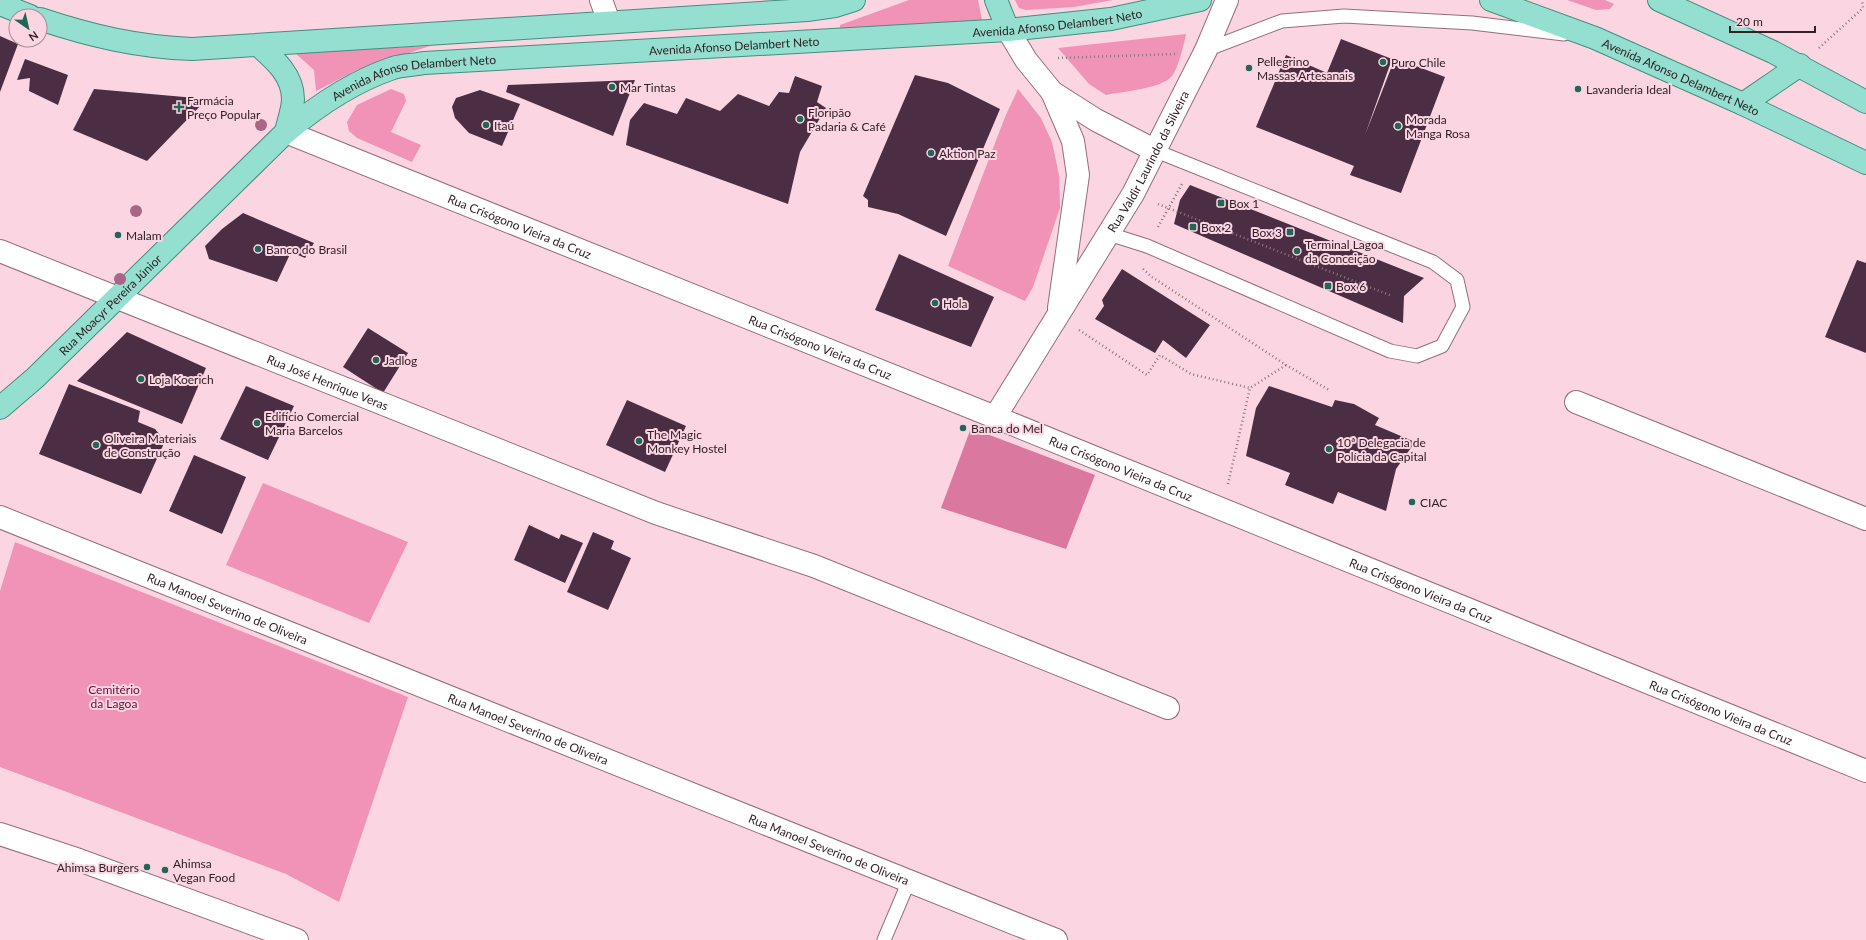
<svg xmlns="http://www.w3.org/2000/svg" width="1866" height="940" font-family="Lato,sans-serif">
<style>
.green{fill:#f193b7}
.forest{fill:#db789f}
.building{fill:#4b2e44}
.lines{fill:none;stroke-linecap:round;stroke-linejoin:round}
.lane-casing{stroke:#956d7b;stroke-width:15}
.street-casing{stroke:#956d7b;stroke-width:24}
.primary-casing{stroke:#438e7f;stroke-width:24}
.path{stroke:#8f757e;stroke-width:2.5;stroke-dasharray:1 3;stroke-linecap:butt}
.lane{stroke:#fff;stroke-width:13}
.street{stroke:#fff;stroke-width:22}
.primary{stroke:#94dfcf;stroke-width:22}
.tree{fill:#a96686}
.poi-dot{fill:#226658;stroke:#fbd6e2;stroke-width:1.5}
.labels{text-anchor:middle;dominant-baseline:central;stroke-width:4;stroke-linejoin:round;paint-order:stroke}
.street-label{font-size:12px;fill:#312026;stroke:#fbd6e2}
.poi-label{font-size:12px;fill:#312026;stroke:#fbd6e2;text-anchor:start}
.park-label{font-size:12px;fill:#660b3a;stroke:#fbd6e2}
</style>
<rect width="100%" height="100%" fill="#fbd6e2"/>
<g class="green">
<polygon points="909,0 978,0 982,20 840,28 840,25"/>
<polygon points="1015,0 1113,0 1074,7 1026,10 1019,8"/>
<polygon points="1567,0 1605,0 1614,4 1610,9 1596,10"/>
<path d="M1186 34C1184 44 1178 69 1172 76 1161 89 1124 91 1106 95L1089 84 1058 48Z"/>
<polygon points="430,46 357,70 316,91 314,70 294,52"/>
<polygon points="391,89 404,94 406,101 391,132 421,145 412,162 357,138 349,131 347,122 357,105"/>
<polygon points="1018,89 1041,118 1052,142 1059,175 1060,208 1033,287 1025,301 948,266 1005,117"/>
<polygon points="263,483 408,542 369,623 226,565"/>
<polygon points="15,542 408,697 339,902 286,874 0,767 0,591"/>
</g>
<polygon class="forest" points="971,428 1095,475 1066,549 941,508"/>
<g class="building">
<polygon points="0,36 18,44 0,92"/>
<polygon points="1341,39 1392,59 1365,135 1395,58 1445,77 1401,193 1350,175 1354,166 1256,127 1286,55 1327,73"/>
<polygon points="25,59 68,75 58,105 29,91 30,78 17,80"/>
<polygon points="915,75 948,83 1000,109 946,236 898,214 868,207 868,200 863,196"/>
<polygon points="795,76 822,86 817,102 826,108 800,152 788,204 626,145 630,120 644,103 677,114 686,98 720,111 738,94 769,106 779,92 789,93"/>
<polygon points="635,80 613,136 506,92 508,85"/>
<polygon points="94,89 207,99 147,161 73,130"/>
<polygon points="480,90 520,104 502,146 469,133 455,118 452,107 456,98"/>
<polygon points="1190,185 1424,278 1404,296 1403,323 1174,224 1180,200"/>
<polygon points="243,213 314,243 305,258 291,252 277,282 209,259 205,246 222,229"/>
<polygon points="899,254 994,297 971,347 875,310"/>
<polygon points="1857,260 1866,263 1866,353 1825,337"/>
<polygon points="1122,269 1210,325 1186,358 1163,340 1155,353 1095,319 1104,306 1102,300"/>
<polygon points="368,328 408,353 383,393 343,367"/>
<polygon points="127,332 206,368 182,424 77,381"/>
<polygon points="69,384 140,411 138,422 155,429 165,441 141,494 39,454"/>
<polygon points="246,386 294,406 268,460 220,439"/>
<polygon points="1269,386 1332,407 1335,400 1354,404 1379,418 1375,425 1415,442 1396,469 1386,511 1338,492 1333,504 1285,485 1290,473 1246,456 1256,408"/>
<polygon points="627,400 686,426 665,472 606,445"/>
<polygon points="194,455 246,477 222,534 169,511"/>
<polygon points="529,525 559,539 561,534 583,543 565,583 514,560"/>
<polygon points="593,532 614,541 611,549 631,558 608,610 567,592"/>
</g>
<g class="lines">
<defs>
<g id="lane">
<polyline points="1206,50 1282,21 1344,16 1472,23 1564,34"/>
<polyline points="1109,234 1147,246 1390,351 1417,356 1442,346 1463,307 1457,280 1433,262 1156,151"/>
<polyline points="884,940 909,881"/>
</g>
<g id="street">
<polyline points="601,0 609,22"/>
<polyline points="1008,30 1026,60 1052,92 1073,141 1078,175 1059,308"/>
<polyline points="1052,92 1096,120 1156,151"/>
<path id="s1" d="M286 132 995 417 1866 771"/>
<path id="s2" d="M0 251 656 513 814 566 1168 708"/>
<polyline points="1576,402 1866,519"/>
<path id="s3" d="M995 417 1133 194 1206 50 1227 0"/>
<path id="s4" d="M0 517 1056 940"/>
<polyline points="0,834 79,860 297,940"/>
</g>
<g id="primary">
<polyline points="996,0 1008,30"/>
<path id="s5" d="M1491 0 1595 38 1743 104 1866 163"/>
<polyline points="1659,0 1773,52 1866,102"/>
<polyline points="0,4 30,16"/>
<path d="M40 19C91 36 138 47 192 49L807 10 835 6 854 0"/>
<path d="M258 45C274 59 293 75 293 99 293 109 288 122 286 132"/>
<polyline points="1743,104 1800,65"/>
<path id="s6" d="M0 408 35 378 286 132C318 105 352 82 393 68 403 65 414 65 424 63L1008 30 1111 19 1200 0"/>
</g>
</defs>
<use href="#lane" class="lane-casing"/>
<use href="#street" class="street-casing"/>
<use href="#primary" class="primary-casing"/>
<g class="path">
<polyline points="1819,48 1863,8 1862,0"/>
<polyline points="1058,58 1175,54"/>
<polyline points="1158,204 1392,296"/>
<polyline points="1158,227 1182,184"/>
<polyline points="1143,269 1152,277 1286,365 1329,390"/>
<polyline points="1079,330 1147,375 1160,355 1191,374 1250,388"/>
<polyline points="1228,484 1250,388 1286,365"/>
</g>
<use href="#lane" class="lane"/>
<use href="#street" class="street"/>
<use href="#primary" class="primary"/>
</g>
<g class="tree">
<circle cx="261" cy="125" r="6"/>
<circle cx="136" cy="211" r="6"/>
<circle cx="120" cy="279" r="6"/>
</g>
<g class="poi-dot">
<circle cx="1383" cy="62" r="4"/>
<circle cx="1249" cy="68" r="4"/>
<circle cx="612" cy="87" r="4"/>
<circle cx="1578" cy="89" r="4"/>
<path d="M177 101h4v4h4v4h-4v4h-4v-4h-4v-4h4z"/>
<circle cx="800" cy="119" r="4"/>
<circle cx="486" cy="125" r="4"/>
<circle cx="1398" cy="126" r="4"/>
<circle cx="931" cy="153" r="4"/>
<rect x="1217" y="199" width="8" height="8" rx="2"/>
<rect x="1189" y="223" width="8" height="8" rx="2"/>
<rect x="1286" y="228" width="8" height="8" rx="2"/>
<circle cx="118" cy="235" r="4"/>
<circle cx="258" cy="249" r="4"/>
<circle cx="1297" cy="251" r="4"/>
<rect x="1324" y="282" width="8" height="8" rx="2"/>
<circle cx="935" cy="303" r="4"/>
<circle cx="376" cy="360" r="4"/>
<circle cx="141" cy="379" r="4"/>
<circle cx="257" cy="423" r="4"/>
<circle cx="963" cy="428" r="4"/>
<circle cx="639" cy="441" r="4"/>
<circle cx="96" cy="445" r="4"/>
<circle cx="1329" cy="449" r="4"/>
<circle cx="1412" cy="502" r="4"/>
<circle cx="147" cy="867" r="4"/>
<circle cx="165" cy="870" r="4"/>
</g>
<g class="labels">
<g class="street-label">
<text stroke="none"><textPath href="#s6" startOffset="1189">Avenida Afonso Delambert Neto</textPath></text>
<text stroke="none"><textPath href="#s6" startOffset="865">Avenida Afonso Delambert Neto</textPath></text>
<text stroke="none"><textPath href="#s5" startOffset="205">Avenida Afonso Delambert Neto</textPath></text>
<text stroke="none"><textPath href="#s6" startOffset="541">Avenida Afonso Delambert Neto</textPath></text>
<text stroke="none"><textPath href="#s3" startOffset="298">Rua Valdir Laurindo da Silveira</textPath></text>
<text stroke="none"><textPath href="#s1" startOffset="252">Rua Crisógono Vieira da Cruz</textPath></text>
<text stroke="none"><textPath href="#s6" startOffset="151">Rua Moacyr Pereira Júnior</textPath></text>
<text stroke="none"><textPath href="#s1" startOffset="576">Rua Crisógono Vieira da Cruz</textPath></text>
<text stroke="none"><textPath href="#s2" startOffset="353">Rua José Henrique Veras</textPath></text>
<text stroke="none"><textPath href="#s1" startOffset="900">Rua Crisógono Vieira da Cruz</textPath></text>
<text stroke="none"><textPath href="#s1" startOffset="1224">Rua Crisógono Vieira da Cruz</textPath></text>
<text stroke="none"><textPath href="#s4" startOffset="245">Rua Manoel Severino de Oliveira</textPath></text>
<text stroke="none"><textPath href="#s1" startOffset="1548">Rua Crisógono Vieira da Cruz</textPath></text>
<text stroke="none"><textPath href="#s4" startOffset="569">Rua Manoel Severino de Oliveira</textPath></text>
<text stroke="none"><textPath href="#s4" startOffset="893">Rua Manoel Severino de Oliveira</textPath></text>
</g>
<g class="poi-label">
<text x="1257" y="61">Pellegrino<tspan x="1257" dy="14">Massas Artesanais</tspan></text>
<text x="1391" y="62">Puro Chile</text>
<text x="620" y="87">Mar Tintas</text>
<text x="1586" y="89">Lavanderia Ideal</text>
<text x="187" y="100">Farmácia<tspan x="187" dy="14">Preço Popular</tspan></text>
<text x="808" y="112">Floripão<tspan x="808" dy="14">Padaria &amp; Café</tspan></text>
<text x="1406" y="119">Morada<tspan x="1406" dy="14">Manga Rosa</tspan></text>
<text x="494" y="125">Itaú</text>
<text x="939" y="153">Aktion Paz</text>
<text x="1229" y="203">Box 1</text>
<text x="1201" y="227">Box 2</text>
<text x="1282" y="232" text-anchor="end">Box 3</text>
<text x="126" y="235">Malam</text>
<text x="1305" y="244">Terminal Lagoa<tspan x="1305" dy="14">da Conceição</tspan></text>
<text x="266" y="249">Banco do Brasil</text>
<text x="1336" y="286">Box 6</text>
<text x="943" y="303">Hola</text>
<text x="384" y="360">Jadlog</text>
<text x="149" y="379">Loja Koerich</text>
<text x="265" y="416">Edifício Comercial<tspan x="265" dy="14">Maria Barcelos</tspan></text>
<text x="971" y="428">Banca do Mel</text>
<text x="647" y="434">The Magic<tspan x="647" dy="14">Monkey Hostel</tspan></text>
<text x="104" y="438">Oliveira Materiais<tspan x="104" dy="14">de Construção</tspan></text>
<text x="1337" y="442">10ª Delegacia de<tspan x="1337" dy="14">Polícia da Capital</tspan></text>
<text x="1420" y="502">CIAC</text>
<text x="173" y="863">Ahimsa<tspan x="173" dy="14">Vegan Food</tspan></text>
<text x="139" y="867" text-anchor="end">Ahimsa Burgers</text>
</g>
<g class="park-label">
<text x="114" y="689">Cemitério<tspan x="114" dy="14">da Lagoa</tspan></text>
</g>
</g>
<g transform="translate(28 28) rotate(146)"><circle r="19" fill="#fbd6e2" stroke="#aa8d97"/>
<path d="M0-3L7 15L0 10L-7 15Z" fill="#226658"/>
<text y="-6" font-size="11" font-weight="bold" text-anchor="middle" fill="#312026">N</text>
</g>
<path d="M1730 26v6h85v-6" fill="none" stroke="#312026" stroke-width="2"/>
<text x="1736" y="26" font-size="12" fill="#312026" stroke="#fbd6e2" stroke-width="3" paint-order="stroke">20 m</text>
</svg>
